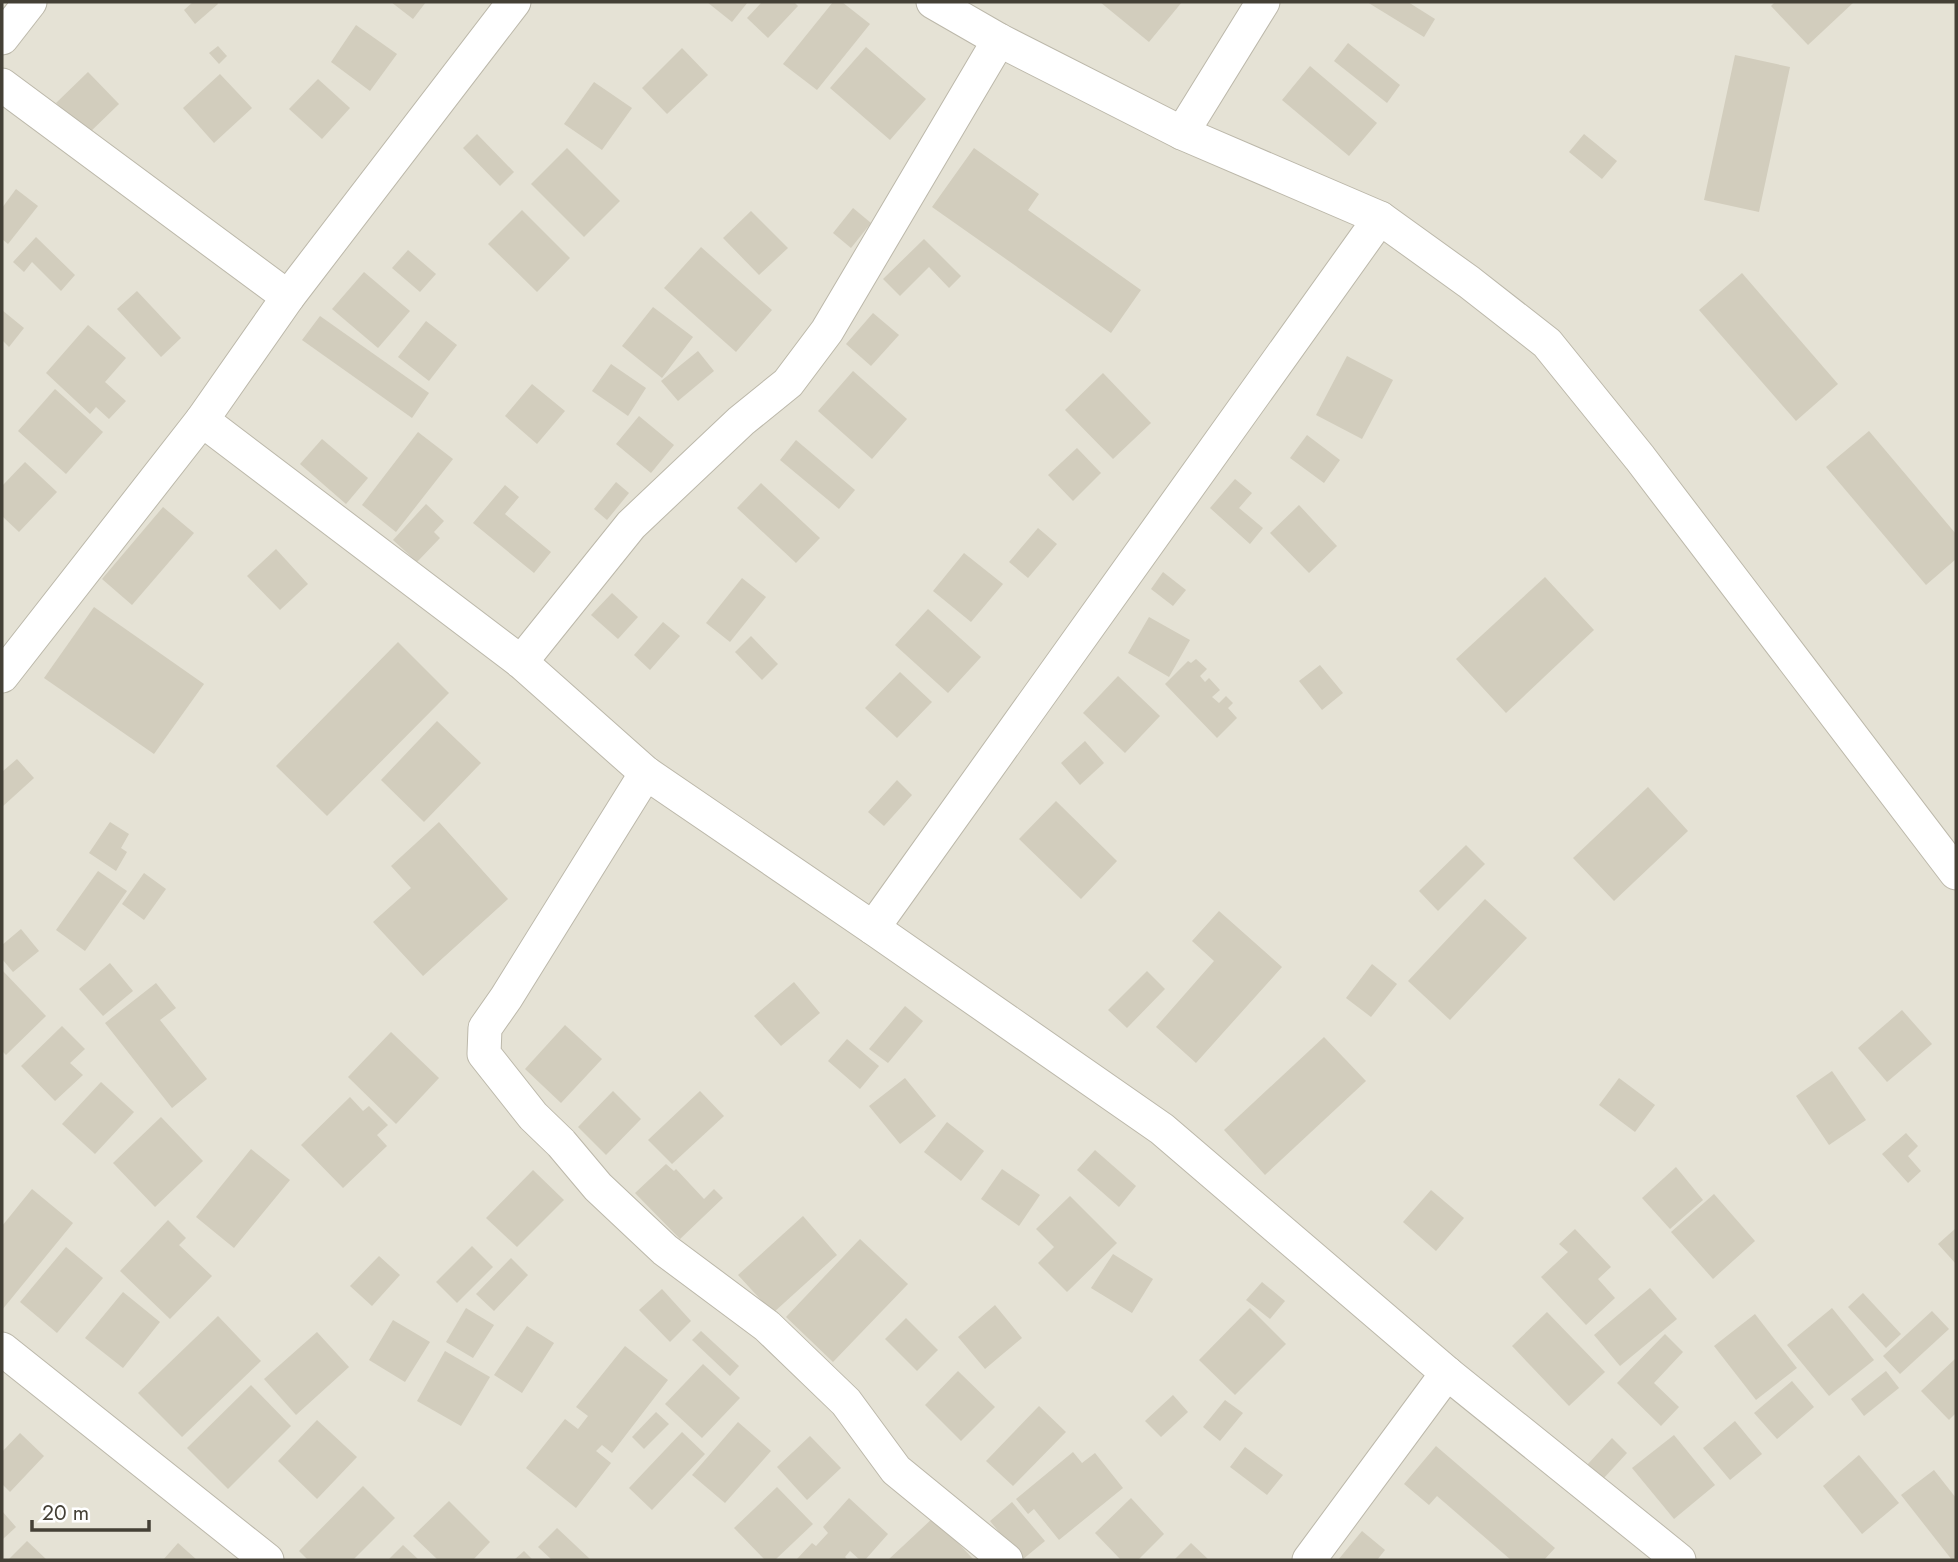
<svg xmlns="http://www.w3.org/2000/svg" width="1958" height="1562" font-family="Jost,sans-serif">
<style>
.residential{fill:#e5e2d5}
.building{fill:#d2cdbd}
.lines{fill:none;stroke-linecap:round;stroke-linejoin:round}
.minor-casing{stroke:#bcb8aa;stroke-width:35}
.minor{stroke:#fff;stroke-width:33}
</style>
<rect width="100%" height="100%" fill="#f1f0e7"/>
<rect class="residential" x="2" y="2" width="1954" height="1558"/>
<g class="building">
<polygon points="193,2 217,2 218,4 195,24 184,10"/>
<polygon points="391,2 426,2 413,19"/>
<polygon points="707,2 748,2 732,22"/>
<polygon points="762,2 794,2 798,6 768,38 747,18"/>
<polygon points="833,2 842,2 870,24 817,90 783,64"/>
<polygon points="1100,2 1182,2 1149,42"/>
<polygon points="1367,2 1408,2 1435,19 1424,37"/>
<polygon points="1775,2 1854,2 1808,45 1771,6"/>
<polygon points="356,25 397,54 370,91 331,62"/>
<polygon points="1348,43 1400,85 1387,103 1334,61"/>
<polygon points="218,46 227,56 219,64 209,53"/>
<polygon points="866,47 926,99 890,140 830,88"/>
<polygon points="682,48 708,75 667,114 642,88"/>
<polygon points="1735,55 1790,67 1759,212 1704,200"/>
<polygon points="1310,66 1377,123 1349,156 1282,100"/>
<polygon points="88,72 119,104 87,135 56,103"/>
<polygon points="220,74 252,108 214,143 183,108"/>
<polygon points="318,79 350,108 322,139 289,109"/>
<polygon points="594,82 632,108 602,150 564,124"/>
<polygon points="477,134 514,172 500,186 463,148"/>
<polygon points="1584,134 1617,161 1602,179 1569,152"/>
<polygon points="567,148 620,201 584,237 531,184"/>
<polygon points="974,148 1039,194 1028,210 1141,290 1111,333 932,207"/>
<polygon points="16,189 38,206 8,244 2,239 2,208"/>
<polygon points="853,208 871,223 851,248 833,233"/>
<polygon points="522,210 570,258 537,292 488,244"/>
<polygon points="751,211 788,248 759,275 723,238"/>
<polygon points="36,237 75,275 61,291 32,262 24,272 13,262"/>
<polygon points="924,239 961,276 949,288 929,267 900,296 883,279"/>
<polygon points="701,247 772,310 736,352 664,288"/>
<polygon points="408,250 436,274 420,292 392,268"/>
<polygon points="364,272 410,311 378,348 332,309"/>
<polygon points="1742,273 1838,384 1796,421 1699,310"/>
<polygon points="137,291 181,338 161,357 117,309"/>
<polygon points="653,307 693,337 662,378 622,346"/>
<polygon points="2,310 24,328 9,347 2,340"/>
<polygon points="873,313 899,335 871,366 846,344"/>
<polygon points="320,316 429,393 412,418 302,340"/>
<polygon points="426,321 457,345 429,381 398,357"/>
<polygon points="88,325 126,358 105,382 126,401 109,419 96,407 90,414 46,373"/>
<polygon points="698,351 714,371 678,401 661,381"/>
<polygon points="1347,356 1393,380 1362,439 1316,415"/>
<polygon points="611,364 646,388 628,416 592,391"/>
<polygon points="853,371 907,419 872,459 818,411"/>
<polygon points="1103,373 1151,423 1113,459 1065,410"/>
<polygon points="532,384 565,411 537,444 505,416"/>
<polygon points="55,389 103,432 66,474 18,431"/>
<polygon points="639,416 674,445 651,473 616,444"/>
<polygon points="1869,431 1956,534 1956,559 1926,585 1826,467"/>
<polygon points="418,432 453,459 396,532 362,505"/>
<polygon points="1307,435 1340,460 1324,483 1290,458"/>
<polygon points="322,439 368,478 346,504 300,464"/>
<polygon points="796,440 855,490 839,509 780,460"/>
<polygon points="1077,448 1101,473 1073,501 1048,475"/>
<polygon points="25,462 57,492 19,532 2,516 2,486"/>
<polygon points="1235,479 1252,493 1239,508 1263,528 1250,544 1210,508"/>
<polygon points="616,482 629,493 607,520 594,509"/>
<polygon points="761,483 820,538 796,563 737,508"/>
<polygon points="505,485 519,497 505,514 551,552 534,573 473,523"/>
<polygon points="426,504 444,521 434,532 440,538 417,562 393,540"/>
<polygon points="1299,505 1337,546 1309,573 1270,533"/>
<polygon points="163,507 194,533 132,605 102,579"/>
<polygon points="1038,528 1057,544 1028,578 1009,562"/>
<polygon points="276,549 308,584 280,610 247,576"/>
<polygon points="964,553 1003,584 971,622 933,591"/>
<polygon points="1163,572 1186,590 1173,606 1151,589"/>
<polygon points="1545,577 1594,630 1506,713 1456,659"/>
<polygon points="742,578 766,597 730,642 706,623"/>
<polygon points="612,593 638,617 618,639 591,615"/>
<polygon points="94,607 204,684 154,754 44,678"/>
<polygon points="928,609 981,657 948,693 895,645"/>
<polygon points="1149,617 1190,640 1169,677 1128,653"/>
<polygon points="663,622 680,636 650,670 634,655"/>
<polygon points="751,636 778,664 762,680 735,652"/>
<polygon points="398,642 449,693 327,816 276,766"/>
<polygon points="1196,659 1207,669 1200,676 1205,682 1209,678 1220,690 1212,697 1219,703 1226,696 1233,703 1228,708 1237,718 1217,738 1165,684 1188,661 1191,663"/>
<polygon points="1320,665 1343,693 1322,710 1299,681"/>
<polygon points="900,672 932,702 897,738 865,708"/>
<polygon points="1118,676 1160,716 1125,753 1083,713"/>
<polygon points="437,721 481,763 424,822 381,780"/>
<polygon points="1085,741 1104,763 1080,785 1061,763"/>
<polygon points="17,759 34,778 2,807 2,772"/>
<polygon points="897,780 912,795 884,826 868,812"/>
<polygon points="1648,787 1688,831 1614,901 1573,858"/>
<polygon points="1056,801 1117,861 1081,899 1019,839"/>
<polygon points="110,822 129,834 121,848 127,852 116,871 89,853"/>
<polygon points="439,822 508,899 423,976 373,922 411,888 391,866"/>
<polygon points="1466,845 1485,864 1438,911 1419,891"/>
<polygon points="98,871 127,891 85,951 56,930"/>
<polygon points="144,873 166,889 144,920 122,904"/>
<polygon points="1485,899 1527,938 1450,1020 1408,981"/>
<polygon points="1219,911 1282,967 1196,1063 1156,1027 1214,961 1192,941"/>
<polygon points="21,929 39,951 13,972 2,959 2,945"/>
<polygon points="110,963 133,991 103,1016 79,989"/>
<polygon points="1372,964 1397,984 1371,1017 1346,998"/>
<polygon points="2,970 46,1016 6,1055 2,1051"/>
<polygon points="1147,971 1165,989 1127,1028 1108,1010"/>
<polygon points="794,982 820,1013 781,1046 754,1016"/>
<polygon points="156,983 176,1008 160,1020 207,1079 172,1108 105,1023"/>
<polygon points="905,1006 923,1021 888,1063 869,1049"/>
<polygon points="1902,1010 1932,1044 1887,1082 1858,1048"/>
<polygon points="565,1025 602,1059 561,1103 525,1069"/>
<polygon points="62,1026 85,1049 70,1063 83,1075 55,1101 21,1066"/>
<polygon points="391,1032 439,1078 396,1124 348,1077"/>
<polygon points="1324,1037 1366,1081 1265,1175 1224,1130"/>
<polygon points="847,1039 879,1066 860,1089 828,1061"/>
<polygon points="1832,1071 1866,1120 1829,1145 1796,1096"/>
<polygon points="905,1078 936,1116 900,1144 869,1106"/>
<polygon points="1619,1078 1655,1105 1635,1132 1599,1105"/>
<polygon points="101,1082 134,1112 95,1154 62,1124"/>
<polygon points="613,1091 641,1119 606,1155 578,1127"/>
<polygon points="700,1091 724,1116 672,1164 648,1140"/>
<polygon points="350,1097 363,1111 369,1106 388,1125 377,1135 387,1146 343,1188 301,1145"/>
<polygon points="161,1117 203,1161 155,1207 113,1163"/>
<polygon points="947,1122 984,1151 961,1181 924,1152"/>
<polygon points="1906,1133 1918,1146 1908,1156 1921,1171 1908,1183 1882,1154"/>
<polygon points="251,1149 290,1180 234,1248 196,1217"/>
<polygon points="1095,1150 1136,1186 1119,1207 1077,1170"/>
<polygon points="666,1164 674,1171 676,1169 704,1199 714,1189 723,1198 680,1239 635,1193"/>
<polygon points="1676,1167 1703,1200 1670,1229 1642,1198"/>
<polygon points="1002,1169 1040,1195 1019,1226 981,1199"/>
<polygon points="533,1170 564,1200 517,1247 486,1218"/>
<polygon points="32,1189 73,1223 2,1310 2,1226"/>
<polygon points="1431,1190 1464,1218 1436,1251 1403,1222"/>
<polygon points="1714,1194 1755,1241 1713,1279 1671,1232"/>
<polygon points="1070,1196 1117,1243 1067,1292 1038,1263 1054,1247 1036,1229"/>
<polygon points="803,1216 837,1255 773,1313 738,1275"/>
<polygon points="168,1220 186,1238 179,1245 212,1276 170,1319 120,1271"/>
<polygon points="1956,1228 1956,1264 1938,1244"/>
<polygon points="1575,1229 1611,1267 1598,1279 1615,1298 1586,1325 1541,1277 1568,1252 1559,1244"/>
<polygon points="860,1239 908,1284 833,1362 786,1317"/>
<polygon points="472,1246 493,1267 457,1303 436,1282"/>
<polygon points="66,1247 103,1278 57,1333 20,1302"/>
<polygon points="1113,1254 1153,1279 1132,1313 1091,1288"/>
<polygon points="379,1256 400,1275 372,1306 350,1286"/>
<polygon points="511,1258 528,1275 494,1311 476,1294"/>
<polygon points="1262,1282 1285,1301 1270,1319 1246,1300"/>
<polygon points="1650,1288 1677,1319 1620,1366 1594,1335"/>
<polygon points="662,1289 691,1321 670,1342 639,1310"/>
<polygon points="123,1292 160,1322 123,1368 85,1338"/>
<polygon points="1863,1293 1901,1334 1886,1348 1848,1307"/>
<polygon points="995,1305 1022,1338 985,1369 958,1337"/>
<polygon points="466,1308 494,1325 473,1358 446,1342"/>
<polygon points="1250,1308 1286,1344 1235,1395 1199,1360"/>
<polygon points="1832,1308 1874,1360 1829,1396 1787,1345"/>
<polygon points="1932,1311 1949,1329 1900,1374 1883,1356"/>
<polygon points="1547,1312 1605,1372 1569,1406 1512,1346"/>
<polygon points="1755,1314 1797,1368 1756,1400 1714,1346"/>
<polygon points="218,1316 261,1361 182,1437 138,1393"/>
<polygon points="906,1318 938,1350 917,1371 885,1339"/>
<polygon points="393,1320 430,1342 405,1382 369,1360"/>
<polygon points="527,1326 554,1343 522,1393 494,1375"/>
<polygon points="701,1331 739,1366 730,1376 692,1340"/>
<polygon points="317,1332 349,1367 296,1415 264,1379"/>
<polygon points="1665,1334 1683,1352 1654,1383 1679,1407 1661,1426 1617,1383"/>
<polygon points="625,1346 668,1380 612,1453 602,1445 596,1451 611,1463 576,1508 526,1468 565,1419 578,1429 588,1416 576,1407"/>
<polygon points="445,1351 490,1377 461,1426 417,1401"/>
<polygon points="1956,1358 1956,1413 1949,1420 1921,1391"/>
<polygon points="703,1364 740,1398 702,1438 665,1404"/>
<polygon points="958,1371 995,1407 961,1441 925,1405"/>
<polygon points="1886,1371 1899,1388 1864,1416 1851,1399"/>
<polygon points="1792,1381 1814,1407 1777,1439 1754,1413"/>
<polygon points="251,1385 291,1426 228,1489 187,1448"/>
<polygon points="1173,1395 1188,1412 1161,1437 1145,1421"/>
<polygon points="1225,1400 1243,1413 1220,1441 1203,1427"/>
<polygon points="1039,1406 1066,1432 1013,1486 986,1461"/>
<polygon points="656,1412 669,1424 644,1449 632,1437"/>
<polygon points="317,1420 357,1457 317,1499 278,1461"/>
<polygon points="1735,1421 1762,1454 1730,1480 1703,1448"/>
<polygon points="738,1422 771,1451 725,1503 692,1475"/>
<polygon points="682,1432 705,1454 652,1510 629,1488"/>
<polygon points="20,1433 44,1456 10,1492 2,1484 2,1452"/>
<polygon points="1674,1435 1715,1485 1674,1519 1632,1468"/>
<polygon points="810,1436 841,1468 807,1500 777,1467"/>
<polygon points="1612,1438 1627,1453 1603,1479 1587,1465"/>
<polygon points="1436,1446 1555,1548 1544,1560 1511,1560 1437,1496 1429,1505 1404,1484"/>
<polygon points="1245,1447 1283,1475 1267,1495 1230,1467"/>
<polygon points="1073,1452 1082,1463 1095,1453 1123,1488 1059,1540 1034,1509 1028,1514 1016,1499"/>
<polygon points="1859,1455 1899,1503 1862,1534 1823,1486"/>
<polygon points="1934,1470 1956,1498 1956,1560 1952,1560 1901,1495"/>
<polygon points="363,1486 395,1518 353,1560 308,1560 299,1551"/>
<polygon points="777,1487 813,1524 775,1560 765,1560 734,1528"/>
<polygon points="849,1498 888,1534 865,1560 860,1560 850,1551 845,1557 848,1560 796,1560 812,1543 816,1546 828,1533 823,1527"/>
<polygon points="1131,1498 1164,1534 1138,1560 1121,1560 1095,1533"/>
<polygon points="449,1501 490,1542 473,1560 438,1560 413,1536"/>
<polygon points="1012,1502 1045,1541 1022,1560 990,1521"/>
<polygon points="2,1511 16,1527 2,1540"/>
<polygon points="934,1517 974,1560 888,1560"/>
<polygon points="557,1528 591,1560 552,1560 538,1547"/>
<polygon points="1362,1531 1385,1550 1377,1560 1338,1560"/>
<polygon points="27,1541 47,1560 8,1560"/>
<polygon points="178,1543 197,1560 163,1560"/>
<polygon points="1191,1543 1209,1560 1174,1560"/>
<polygon points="403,1545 419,1560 388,1560"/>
<polygon points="524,1551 533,1560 514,1560"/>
</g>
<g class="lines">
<defs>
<g id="minor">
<polyline points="933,2 999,40 1182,133 1380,218 1469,282 1547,343 1640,458 1956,873"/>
<polyline points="2,38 30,2"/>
<polyline points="2,85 288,297"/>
<polyline points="1182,133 1263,2"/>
<polyline points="202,420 521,662 646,773 873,928 1162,1129 1447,1373"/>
<polyline points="521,662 631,525 741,421 788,383 827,331 999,40"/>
<polyline points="2,676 202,420 288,297 514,2"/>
<polyline points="646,773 506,998 485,1028 484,1054 533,1116 561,1143 598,1187 665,1250 767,1326 846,1402 896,1470 1006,1560"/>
<polyline points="873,928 1380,218"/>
<polyline points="2,1349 267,1560"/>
<polyline points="1309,1560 1447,1373 1679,1560"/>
</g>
</defs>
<use href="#minor" class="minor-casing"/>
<use href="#minor" class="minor"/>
</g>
<rect width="1958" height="1562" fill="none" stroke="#444036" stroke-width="7"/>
<path d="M32 1520v10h117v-10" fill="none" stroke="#444036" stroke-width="3.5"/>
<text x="42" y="1520" font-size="21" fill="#444036" stroke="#ffffff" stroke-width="5" paint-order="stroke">20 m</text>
</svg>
